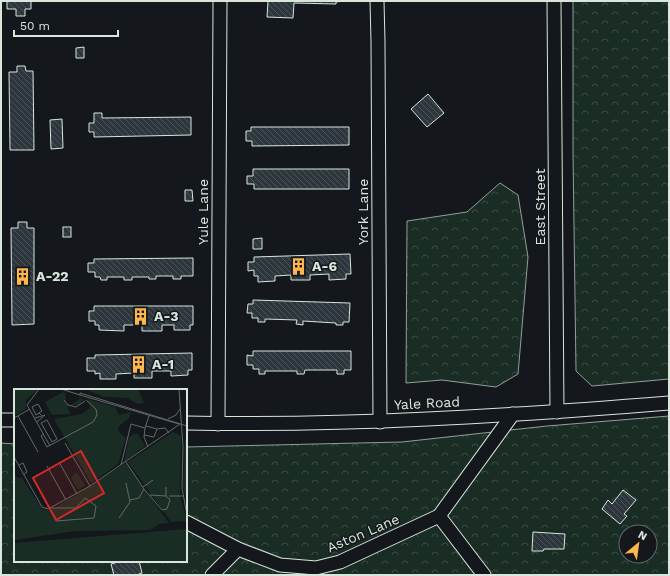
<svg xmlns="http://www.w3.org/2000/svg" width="670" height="576" font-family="'Work Sans',sans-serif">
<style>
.forest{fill:url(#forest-crowns);stroke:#939e99;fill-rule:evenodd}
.building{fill:url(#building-back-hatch);stroke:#d8e6dc}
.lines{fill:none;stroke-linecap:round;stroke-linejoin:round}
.minor-casing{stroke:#d8e6dc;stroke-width:15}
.minor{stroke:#14181c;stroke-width:13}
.labels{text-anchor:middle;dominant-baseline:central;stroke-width:3;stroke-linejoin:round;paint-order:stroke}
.street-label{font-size:14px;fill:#d8e6dc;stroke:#14181c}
.poi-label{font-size:14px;font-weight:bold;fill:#d8e6dc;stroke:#14181c;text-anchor:start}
.inset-road{fill:none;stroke:#626a69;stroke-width:1}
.view{fill:#d62828;fill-opacity:0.15;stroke:#d62828;stroke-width:2}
.inset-edge{fill:none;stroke:#d8e6dc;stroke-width:2}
</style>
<defs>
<pattern id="forest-crowns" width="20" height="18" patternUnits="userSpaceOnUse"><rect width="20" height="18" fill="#1a2d24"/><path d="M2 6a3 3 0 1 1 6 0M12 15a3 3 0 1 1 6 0" fill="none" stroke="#3b4b43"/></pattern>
<pattern id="building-back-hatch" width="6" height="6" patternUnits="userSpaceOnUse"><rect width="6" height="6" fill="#2c363c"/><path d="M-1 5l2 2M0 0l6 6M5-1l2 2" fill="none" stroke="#4a5358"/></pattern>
</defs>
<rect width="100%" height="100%" fill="#14181c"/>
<g class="forest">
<polygon points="573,1 669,1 669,379 592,386 576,371 573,153"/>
<polygon points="500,183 518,195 528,257 518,374 496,387 442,380 406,383 407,221 467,212"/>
<path d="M669 416V575H1V443L15 444V561H186V447L402 442 547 426ZM626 532H650V556H626Z"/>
</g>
<g class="building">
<polygon points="7,1 31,1 31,9 25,9 25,16 16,16 16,9 7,9"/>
<polygon points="268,1 344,1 336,2 336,4 294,3 293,18 267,17"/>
<polygon points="84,47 84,58 76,58 76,48"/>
<polygon points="17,66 25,66 26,71 33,71 34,150 10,150 9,72 17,72"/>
<polygon points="428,94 444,113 427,127 411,109"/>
<polygon points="94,113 102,113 102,118 191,117 191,135 94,137 94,132 89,132 89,123 94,123"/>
<polygon points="62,119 63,148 51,149 50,120"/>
<polygon points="251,127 349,127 349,145 252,146 252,141 246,141 246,131 251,131"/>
<polygon points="253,169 349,169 349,189 254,189 254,184 247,184 247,176 253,176"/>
<polygon points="185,190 192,190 193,201 185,201"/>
<polygon points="18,222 27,222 27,228 34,228 34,324 12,325 11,228 18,228"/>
<rect x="63" y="227" width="8" height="10"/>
<polygon points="262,238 262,249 253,249 253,239"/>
<polygon points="350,254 351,274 346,274 346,279 329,280 329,274 310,275 310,280 291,280 291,275 275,276 275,281 258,282 258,276 254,276 254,270 248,271 248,262 254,262 254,257"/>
<polygon points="193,258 193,276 181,276 181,279 173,279 173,276 156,276 156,279 149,279 149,277 132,277 132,280 124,280 124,277 107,277 107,280 101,280 100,277 95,277 95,272 88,272 88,263 94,263 94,259"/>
<polygon points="253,300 350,303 349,322 343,322 343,325 336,325 336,323 303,321 303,325 296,324 297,320 265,319 265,322 258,322 258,318 252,318 252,313 247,313 248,304 253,304"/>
<polygon points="94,306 193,306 193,325 190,325 190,330 174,330 174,325 162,325 162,331 142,331 142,325 124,325 124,331 99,330 99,325 95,325 95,321 89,321 89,311 94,311"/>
<polygon points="253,351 351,351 351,370 344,370 344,374 337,374 337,370 305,370 304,374 297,374 297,371 265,371 265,374 259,374 259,369 253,369 253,365 247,365 247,355 253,356"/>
<polygon points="192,353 192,370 188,370 188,375 171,376 171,371 152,371 152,378 134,378 134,373 116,374 116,379 100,379 100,373 95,374 95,371 87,371 87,358 95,358 95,355"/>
<polygon points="623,490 636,500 624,514 627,516 620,524 602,509 608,500 612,504"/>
<polygon points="533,532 565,534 564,549 544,549 543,551 532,551"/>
<polygon points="122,561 139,561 142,573 136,575 114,575 111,564"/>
</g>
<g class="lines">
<defs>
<g id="minor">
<polyline points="377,1 378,42 380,422"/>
<polyline points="554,1 557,412"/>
<polyline points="1,420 15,420"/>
<path d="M186 423C347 426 508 416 669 403"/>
<polyline points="218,424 220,1"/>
<polyline points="439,516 513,414"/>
<polyline points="186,522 238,549 280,565 316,568 340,562 439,516 484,575"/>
<polyline points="212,575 238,549"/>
</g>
</defs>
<use href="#minor" class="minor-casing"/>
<use href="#minor" class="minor"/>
</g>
<defs>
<symbol id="building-bare" viewBox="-9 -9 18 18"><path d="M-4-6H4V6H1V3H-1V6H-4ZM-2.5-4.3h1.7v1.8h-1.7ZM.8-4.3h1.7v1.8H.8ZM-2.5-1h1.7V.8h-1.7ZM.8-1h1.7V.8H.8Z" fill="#ffb74d" stroke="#14181c" stroke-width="2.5" paint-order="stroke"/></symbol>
</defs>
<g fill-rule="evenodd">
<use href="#building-bare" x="286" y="254" width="25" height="25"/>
<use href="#building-bare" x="10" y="264" width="25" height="25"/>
<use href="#building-bare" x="128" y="304" width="25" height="25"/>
<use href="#building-bare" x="126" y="352" width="25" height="25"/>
</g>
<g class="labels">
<g class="street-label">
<text transform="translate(540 207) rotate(-90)">East Street</text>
<text transform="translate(203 212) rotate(-90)">Yule Lane</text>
<text transform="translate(363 212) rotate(-90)">York Lane</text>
<text transform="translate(427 403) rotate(-3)">Yale Road</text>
<text transform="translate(363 533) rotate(-23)">Aston Lane</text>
</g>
<g class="poi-label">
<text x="312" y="266">A-6</text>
<text x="36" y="276">A-22</text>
<text x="154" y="316">A-3</text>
<text x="152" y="364">A-1</text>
</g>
</g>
<g transform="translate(14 389)">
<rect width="173" height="173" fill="#14181c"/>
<path d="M0 0 23 1 12 11V20L0 27ZM71 0H124L130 14 124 15 113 9 90 8ZM49 3 52 5 51 14 56 17 67 9 69 11 66 15 53 18 57 25 38 26 31 13ZM74 10 101 18 105 26 117 23 115 29 104 38 105 43 112 49 104 75 77 94 40 30 68 25 76 19ZM159 43 167 47 166 106 173 132 157 133 114 73ZM120 45H124L131 57 110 73 115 48ZM171 50H173V117L169 97ZM112 74 155 134 145 135 136 141 62 142 0 151V88L8 89 28 120 36 122ZM62 83 71 96 64 101 57 89ZM173 140V173H0V154Z" fill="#1a2d24"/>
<path class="inset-road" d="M25 0 13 16 36 57M47 0 66 6M165 0 169 58 168 99 173 126M50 11 54 16 62 18 71 12M25 24 22 26 18 18 24 15 28 22 25 24 27 26M4 27 24 63M0 29 16 20M21 29 31 26 23 33M154 30 162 26 166 20M33 31 43 50 38 53 27 34ZM165 35 66 6V4L173 37M131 39 130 48 134 58M143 40 151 39 155 44M30 45 27 47 33 58 79 33 83 26 82 20 72 11M130 46 140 48 143 40 132 37M51 54 76 97M0 68 28 118 34 120 76 97 166 35M45 73 63 105M112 73 130 100 148 121 153 120 156 111 152 107V98M5 76 9 74 13 83 10 85M107 76 117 35 131 39 135 27M33 77 52 111M129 98 139 91M136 106 152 107M155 107H169M116 111 125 109 130 100M37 119H62L71 109 82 117 80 129 42 132M105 129 116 113 112 94"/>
<path class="view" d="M67 62 90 104 42 131 19 89Z"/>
<rect width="173" height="173" class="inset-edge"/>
</g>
<rect width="670" height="576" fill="none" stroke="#d8e6dc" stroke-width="4"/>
<g transform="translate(638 544) rotate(29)"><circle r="19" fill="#14181c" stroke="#626a69"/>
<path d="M0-3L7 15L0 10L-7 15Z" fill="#ffb74d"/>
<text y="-6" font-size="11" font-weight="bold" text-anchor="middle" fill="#d8e6dc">N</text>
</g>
<path d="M14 30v6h104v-6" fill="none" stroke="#d8e6dc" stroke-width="2"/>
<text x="20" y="30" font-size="12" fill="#d8e6dc" stroke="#14181c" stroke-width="3" paint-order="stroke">50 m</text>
</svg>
